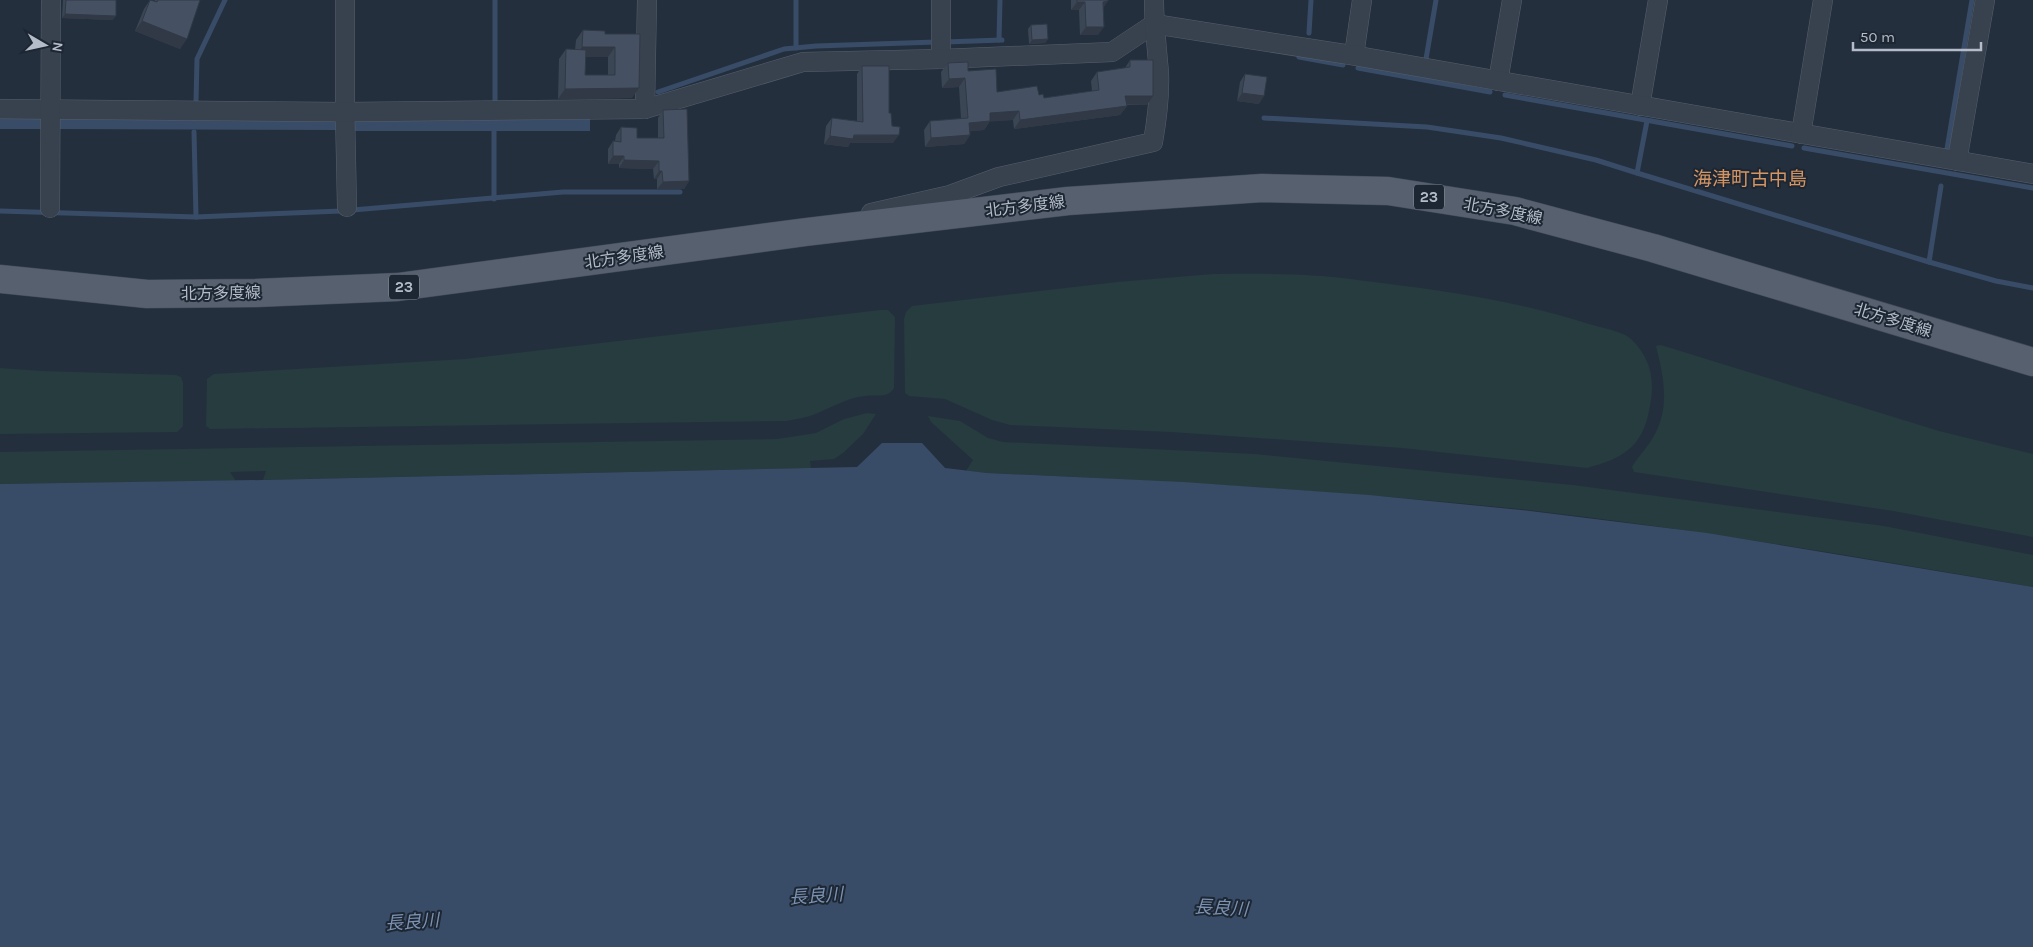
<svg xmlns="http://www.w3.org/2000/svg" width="2033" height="947" font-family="Karla,'Noto Sans JP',sans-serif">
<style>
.green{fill:#263c3f}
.water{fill:#394c67}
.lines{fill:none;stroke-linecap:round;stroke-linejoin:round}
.stream{stroke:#394c67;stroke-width:5}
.minor-casing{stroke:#565f6c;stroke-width:20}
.primary-casing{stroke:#414a57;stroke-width:29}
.minor{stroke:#38414e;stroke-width:19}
.primary{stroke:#56606e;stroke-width:28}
.wall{fill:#3b4654;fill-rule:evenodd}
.shaded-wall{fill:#303945}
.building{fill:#455162;stroke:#303945}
.labels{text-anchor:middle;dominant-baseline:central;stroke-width:4;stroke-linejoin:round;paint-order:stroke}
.shield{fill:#1d2633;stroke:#878f9c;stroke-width:1}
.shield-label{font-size:15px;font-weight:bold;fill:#b4bcc9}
.street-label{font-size:16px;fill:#b4bcc9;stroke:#1d2633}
.water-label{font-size:18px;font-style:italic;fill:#7c92b1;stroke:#1d2633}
.quarter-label{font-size:19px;fill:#d59563;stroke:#1d2633}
</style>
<rect width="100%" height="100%" fill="#242f3e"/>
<g class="green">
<path d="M1213 274C1249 274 1286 273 1322 276 1347 278 1372 282 1397 285 1462 293 1527 304 1589 324 1599 327 1625 332 1631 339 1653 360 1655 383 1649 411 1642 448 1621 459 1587 468L1402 448 1171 432 1010 425 992 420 945 399 909 396 905 393 904 319 906 312 912 306 1117 282Z"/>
<path d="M880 310H888L895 317 894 388C888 399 877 394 865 396 846 398 831 408 813 415 805 418 795 419 786 421L210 429 206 426 207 379 214 374 465 359Z"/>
<path d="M1661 345 1939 431 2033 454V537L1893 511 1634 472 1632 467C1639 455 1650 445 1656 432 1670 404 1663 375 1656 346Z"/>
<polygon points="0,368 41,371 176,375 181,377 183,383 183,426 177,432 0,434"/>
<polygon points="867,413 876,414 863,434 843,453 834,459 810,461 811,468 263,480 266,471 230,472 236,481 0,484 0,452 777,439 816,433 844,419"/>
<path d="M928 416 960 421 988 438 1003 442 1255 454 1573 485 1884 526 2033 555V587C1863 558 1692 528 1520 509 1343 491 1165 481 987 473L966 471 973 460 931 422Z"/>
</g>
<g class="water">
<polygon points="0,116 43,116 45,129 0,129"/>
<polygon points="60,116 338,118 339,130 57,129"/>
<polygon points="355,118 590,118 590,131 353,131"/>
<polygon points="882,443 922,443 945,468 987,473 1183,482 1369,495 1521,510 1707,533 2033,587 2033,947 0,947 0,484 263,480 857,467"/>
</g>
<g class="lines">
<g class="stream">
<polyline points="796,0 796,48"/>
<polyline points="1309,33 1311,0"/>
<polyline points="999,40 1000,0"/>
<polyline points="945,42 1002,40"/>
<polyline points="1299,57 1343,65"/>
<polyline points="1426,59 1436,0"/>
<polyline points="1358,68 1490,92"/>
<polyline points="658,92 784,49 816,46 936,42"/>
<polyline points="1505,95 1792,146"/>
<polyline points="196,101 197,59 225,0"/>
<polyline points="495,103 495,0"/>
<polyline points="1264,118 1427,127 1501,138 1596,160 1637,173 1647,121"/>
<polyline points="494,124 494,199"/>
<polyline points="194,132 196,217"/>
<polyline points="1804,148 2033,188"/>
<polyline points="1947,149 1972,0"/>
<polyline points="1637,173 1929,262 1941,186"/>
<polyline points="0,211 196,217 341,211 563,192 680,192"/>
<polyline points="1929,262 1996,281 2033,288"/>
</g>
<defs>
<g id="minor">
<polyline points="345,0 345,112 347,207"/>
<polyline points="1354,55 1362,0"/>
<polyline points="941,59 941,0"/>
<polyline points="1498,81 1512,0"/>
<polyline points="1640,106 1658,0"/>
<polyline points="0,109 345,112 645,109 803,62 941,59 1112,52 1154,24 1351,55 2033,174"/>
<polyline points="645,109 647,0"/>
<polyline points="1801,134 1823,0"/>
<polyline points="1957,161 1985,0"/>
<polyline points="50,208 51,0"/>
<path d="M871 213 950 195 999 177 1153 142C1157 119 1160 97 1159 73 1157 49 1154 25 1154 0"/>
</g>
<polyline id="primary" points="0,279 147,294 256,293 398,287 806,232 1068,201 1262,188 1388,191 1515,211 1653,248 2033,362"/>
</defs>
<use href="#minor" class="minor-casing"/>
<use href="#primary" class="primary-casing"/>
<use href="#minor" class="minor"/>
<use href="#primary" class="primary"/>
</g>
<g class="wall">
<polygon points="63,0 116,0 113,20 62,18"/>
<polygon points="150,0 154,1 155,0 200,0 180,49 135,31 144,9"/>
<polygon points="1071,0 1108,0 1103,8 1098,35 1080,35 1079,10 1071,10"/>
<polygon points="1031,25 1048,39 1045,43 1029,44 1028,29"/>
<path d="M583 30 605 34H640L632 98 558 99 559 59 566 49 575 50 576 40ZM586 57H608V75H585Z"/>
<polygon points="1130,60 1147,105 1126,105 1127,106 1120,115 1014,129 1013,120 990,121 984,130 970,131 970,135 964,144 925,147 924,130 930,121 961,119 959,87 942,88 941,72 948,63 968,71 997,92 1039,95 1044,98 1092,91 1091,81 1097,72 1125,68"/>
<polygon points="862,66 889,113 893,143 850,143 848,147 824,144 826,126 832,118 857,121 857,74"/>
<polygon points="1245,74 1259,104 1237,101 1240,82"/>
<polygon points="663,110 689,181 684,189 657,189 657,179 654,179 653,169 619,168 619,164 608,164 608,149 613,141 615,141 616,135 621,127 637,138 658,138 658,118"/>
</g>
<g class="shaded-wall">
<polygon points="1108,1 1102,9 1103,2"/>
<polygon points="1077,2 1085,2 1079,10 1071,10"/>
<polygon points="65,14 116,16 113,20 62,18"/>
<polygon points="142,21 187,39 180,49 135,31"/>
<polygon points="1086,27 1104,27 1098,35 1080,35"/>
<polygon points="1048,39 1045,43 1029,44 1032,40"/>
<polygon points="582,47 615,47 608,57 575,57"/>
<polygon points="965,78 959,87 942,88 949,79"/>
<polygon points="639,88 632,98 558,99 565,89"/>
<polygon points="1242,93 1264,96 1259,104 1237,101"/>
<polygon points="1125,96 1153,96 1147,105 1119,104"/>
<polygon points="1127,106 1120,115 1014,129 1020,120"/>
<polygon points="1019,111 1013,120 985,122 990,121 984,130 963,132 969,123 990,113"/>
<polygon points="899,135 893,143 850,143 848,147 824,144 830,136"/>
<polygon points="970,135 964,144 925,147 931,138"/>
<polygon points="613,156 624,156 619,164 608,164"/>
<polygon points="624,160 659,161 653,169 619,168"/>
<polygon points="659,171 662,171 657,179 654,179"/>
<polygon points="689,181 684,189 657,189 663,182"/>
</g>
<g class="building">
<polygon points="66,0 116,0 116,16 65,14"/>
<polygon points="150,0 157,2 158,0 200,0 187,39 142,21"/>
<polygon points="1077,0 1108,0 1108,1 1103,2 1104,27 1086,27 1085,2 1077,2"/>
<polygon points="1047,24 1048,39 1032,40 1031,25"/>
<polygon points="583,30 605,31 605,34 640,34 639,88 565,89 566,49 586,50 585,75 615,75 615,47 582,47"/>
<polygon points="1130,60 1153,60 1153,96 1125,96 1127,106 1020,120 1019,111 990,113 990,121 969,123 970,135 931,138 930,121 968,118 965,78 949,79 948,63 968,62 968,71 996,69 997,92 1037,86 1039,95 1043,94 1044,98 1099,90 1097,72 1130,67"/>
<polygon points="862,66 889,66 889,113 891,113 892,126 900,127 899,135 854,135 853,139 830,136 832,118 863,122"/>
<polygon points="1245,74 1267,77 1264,96 1242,93"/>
<polygon points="687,109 689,181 663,182 662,171 659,171 659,161 624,160 624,156 613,156 613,141 621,142 621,127 637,128 637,138 664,138 663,110"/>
</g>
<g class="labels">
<g class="shield">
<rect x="1414" y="184.5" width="30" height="25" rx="4"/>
<rect x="389" y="274.5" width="30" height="25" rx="4"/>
</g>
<g class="shield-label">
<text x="1429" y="197">23</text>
<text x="404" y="287">23</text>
</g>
<g class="street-label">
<text transform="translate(1025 206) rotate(-7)">北方多度線</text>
<text transform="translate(1503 211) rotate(11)">北方多度線</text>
<text transform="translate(624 257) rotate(-8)">北方多度線</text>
<text transform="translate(221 293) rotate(-1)">北方多度線</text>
<text transform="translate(1893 320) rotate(17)">北方多度線</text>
</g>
<g class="water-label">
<text transform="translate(816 896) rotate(-4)">長良川</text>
<text transform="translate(1221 908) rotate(3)">長良川</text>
<text transform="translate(412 922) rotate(-4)">長良川</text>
</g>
<g class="quarter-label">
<text x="1750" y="179">海津町古中島</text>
</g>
</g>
<g transform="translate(45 45) rotate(99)" stroke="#1d2633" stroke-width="4" paint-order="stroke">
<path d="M0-4L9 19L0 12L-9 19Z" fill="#b4bcc9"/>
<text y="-8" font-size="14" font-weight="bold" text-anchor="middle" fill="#b4bcc9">N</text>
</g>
<path d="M1853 42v8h128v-8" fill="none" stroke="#b4bcc9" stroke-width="2.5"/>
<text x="1860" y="42" font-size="15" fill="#b4bcc9" stroke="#1d2633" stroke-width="4" paint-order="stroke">50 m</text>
</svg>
